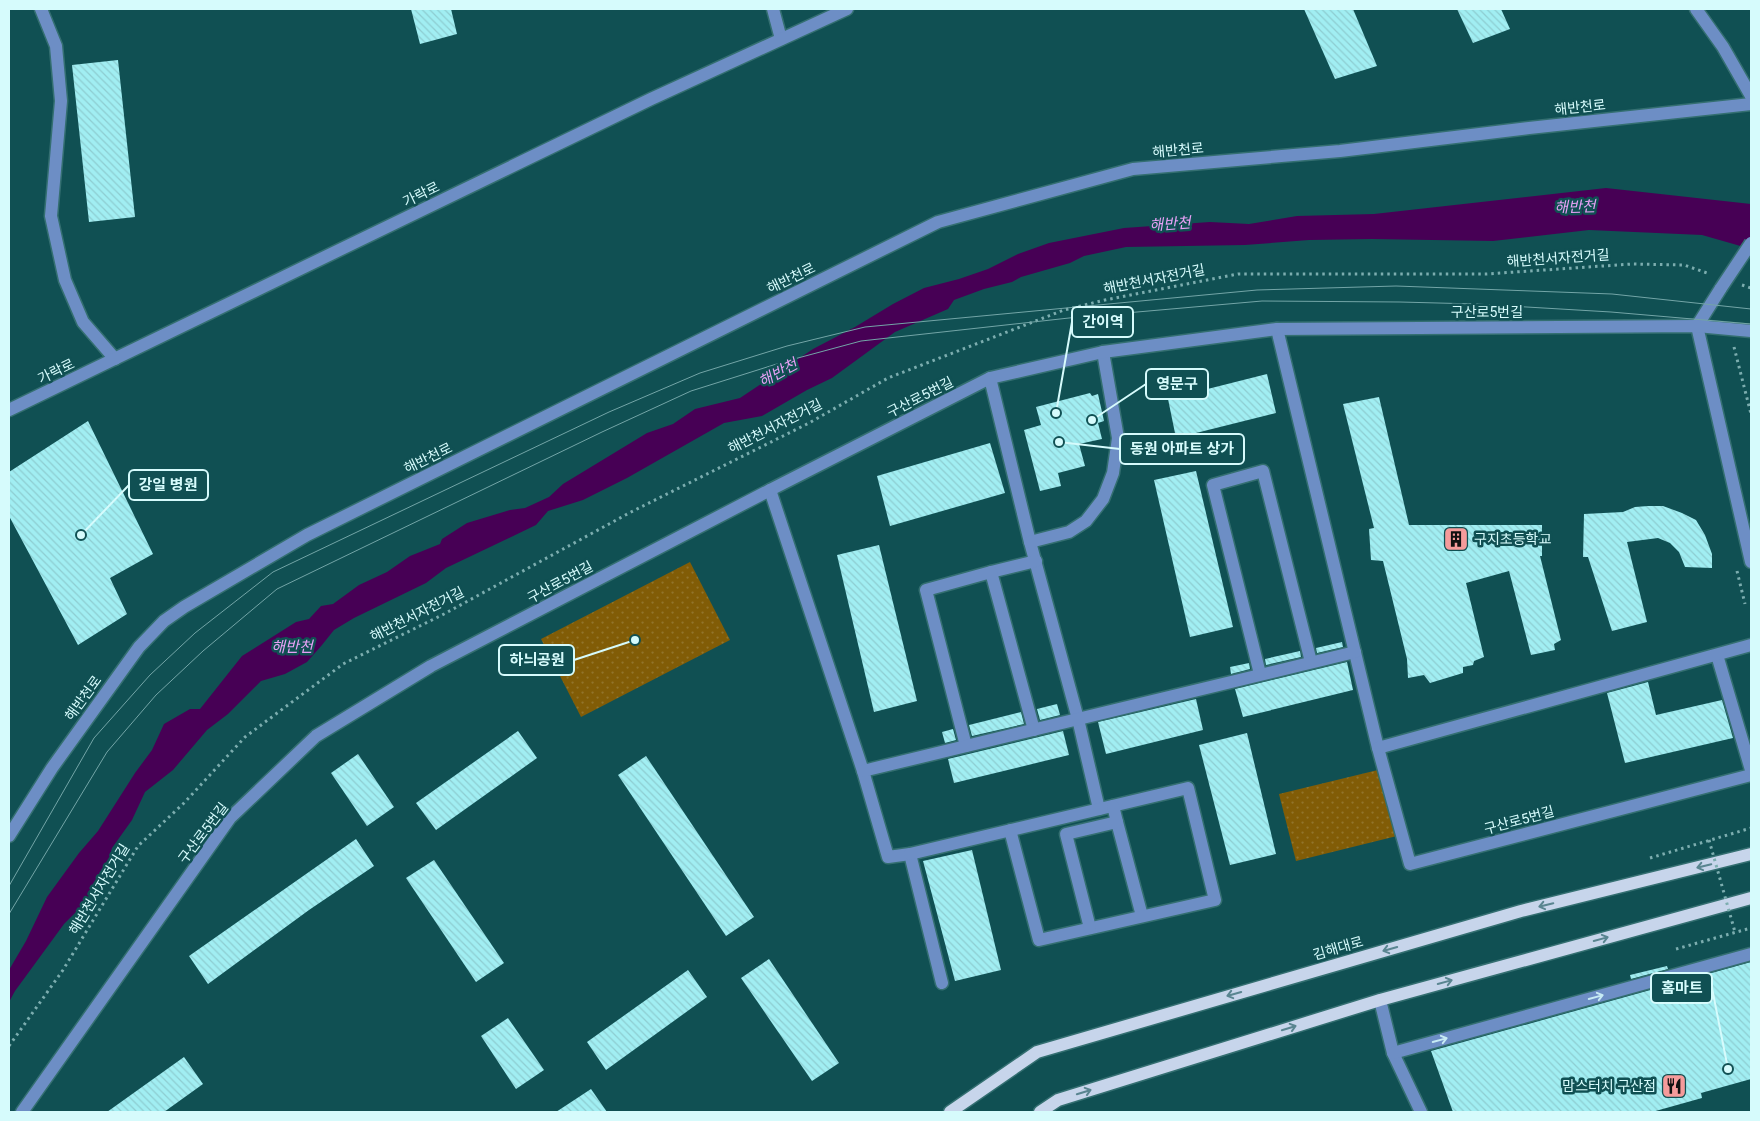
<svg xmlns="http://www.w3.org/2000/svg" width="1760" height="1121" font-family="Roboto,'Noto Sans KR',sans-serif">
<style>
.park{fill:url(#park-dots)}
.water{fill:#470055}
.building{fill:url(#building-back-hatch)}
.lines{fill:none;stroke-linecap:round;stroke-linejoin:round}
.minor-casing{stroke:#346f71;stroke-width:15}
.major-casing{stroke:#346f71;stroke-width:15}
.path{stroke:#7cadaf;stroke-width:3;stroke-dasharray:2.5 4;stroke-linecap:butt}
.minor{stroke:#6d8ec5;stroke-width:12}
.major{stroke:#c7d5eb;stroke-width:12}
.tram{stroke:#73a5a7;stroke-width:1}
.minor-bridge-casing{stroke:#346f71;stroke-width:15;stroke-linecap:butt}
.path-bridge{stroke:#7cadaf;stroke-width:3;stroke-dasharray:2.5 4;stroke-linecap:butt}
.minor-bridge{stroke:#6d8ec5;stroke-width:12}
.oneway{stroke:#598590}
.oneway2{stroke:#c6ebf4}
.labels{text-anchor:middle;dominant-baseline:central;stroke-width:5;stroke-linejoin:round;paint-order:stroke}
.street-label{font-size:14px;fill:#d6fbfc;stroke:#105053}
.poi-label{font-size:14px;fill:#d6fbfc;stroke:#105053;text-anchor:start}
.water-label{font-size:15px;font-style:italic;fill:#e7a1f6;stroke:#105053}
.leader{fill:none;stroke:#d6fbfc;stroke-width:2}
.callout-dot{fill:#d6fbfc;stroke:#105053;stroke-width:2}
.callout{fill:#105053;stroke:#d6fbfc;stroke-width:2}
.callout-label{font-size:15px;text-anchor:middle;font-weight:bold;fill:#d6fbfc}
</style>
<defs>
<pattern id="park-dots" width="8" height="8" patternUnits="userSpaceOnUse" patternTransform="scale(1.25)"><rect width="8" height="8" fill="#815c06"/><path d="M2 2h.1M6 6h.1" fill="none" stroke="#92742b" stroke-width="1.8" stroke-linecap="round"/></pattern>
<pattern id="building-back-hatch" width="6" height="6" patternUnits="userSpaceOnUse" patternTransform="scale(1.25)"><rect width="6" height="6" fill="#a1eef2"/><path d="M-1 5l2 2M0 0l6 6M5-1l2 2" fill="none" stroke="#8ecdd1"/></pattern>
</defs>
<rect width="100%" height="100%" fill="#105053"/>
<g class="park">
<polygon points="690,562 730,640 581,717 541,639"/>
<polygon points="1382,769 1401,835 1296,861 1279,794"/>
</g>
<polygon class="water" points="1606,188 1751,204 1751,249 1702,235 1589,230 1493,241 1372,239 1309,240 1245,245 1126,247 1084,256 1070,263 1021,277 1012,282 984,289 954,300 948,309 895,332 832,378 807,390 762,416 724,423 627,478 583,500 548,511 536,525 467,558 446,568 426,583 354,618 334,630 322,645 307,662 285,674 261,681 228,714 207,730 173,770 145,792 132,820 112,848 107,866 83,905 64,924 15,991 9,1002 9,970 26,941 47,897 79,853 98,831 135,773 152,750 164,724 190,709 200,709 242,656 296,622 309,619 321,606 333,604 359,585 387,572 410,556 440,544 442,539 467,523 510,510 525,508 549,497 563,484 647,433 673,424 695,409 740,398 813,349 855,327 893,304 924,288 959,279 988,269 1018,254 1049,243 1124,228 1210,222 1249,224 1297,216 1374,214"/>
<g class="building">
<polygon points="411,9 451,9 457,34 420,44"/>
<polygon points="1304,9 1353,9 1377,66 1335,79"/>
<polygon points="1457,9 1501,9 1510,29 1473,43"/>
<polygon points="118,60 135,217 89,222 72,65"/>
<polygon points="1267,374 1276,413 1176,438 1168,399"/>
<polygon points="1090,393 1092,396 1098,394 1104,421 1098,423 1102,439 1079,444 1085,466 1058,473 1061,486 1040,491 1024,430 1041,425 1036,407"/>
<polygon points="1379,397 1409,525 1542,525 1542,556 1540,556 1561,640 1554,644 1555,650 1531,655 1509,571 1466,583 1484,657 1474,661 1473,665 1463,667 1463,673 1430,683 1424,675 1408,678 1407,659 1383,561 1371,560 1369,529 1374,528 1343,404"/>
<polygon points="88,421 153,554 110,578 127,614 78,645 9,516 9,472"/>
<polygon points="990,443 1005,493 890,526 877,476"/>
<polygon points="1196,471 1233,627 1190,637 1154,480"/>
<polygon points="1648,506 1663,506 1682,513 1696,520 1705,535 1712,554 1712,568 1685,567 1679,552 1670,543 1658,538 1627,542 1647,622 1612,631 1588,557 1583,557 1584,514 1623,512 1635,507"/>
<polygon points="879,545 917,701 874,712 837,555"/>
<polygon points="1342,642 1343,647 1317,653 1316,648"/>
<polygon points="1300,651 1301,657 1266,665 1265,659"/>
<polygon points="1347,662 1353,690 1243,717 1235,689"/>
<polygon points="1249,663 1250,669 1231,674 1230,667"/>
<polygon points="1648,682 1656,715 1722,700 1733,738 1625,763 1607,693"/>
<polygon points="1196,699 1203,730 1106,754 1098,722"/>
<polygon points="1057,704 1060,715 1040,720 1037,709"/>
<polygon points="1021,712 1024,724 972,736 969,725"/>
<polygon points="953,729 956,740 945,743 942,732"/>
<polygon points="518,731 537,758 436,830 416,803"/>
<polygon points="1063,731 1069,755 954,783 948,759"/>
<polygon points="1247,733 1276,854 1230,865 1199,745"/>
<polygon points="358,754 394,807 367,826 331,773"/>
<polygon points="646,756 754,917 726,936 618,775"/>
<polygon points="356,839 374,866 309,910 208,984 189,956"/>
<polygon points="972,850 1001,970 955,981 923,861"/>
<polygon points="434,860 504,963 476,982 406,878"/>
<polygon points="769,959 839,1063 812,1081 741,978"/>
<polygon points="1751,962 1751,1079 1701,1093 1702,1098 1652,1112 1453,1112 1431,1051"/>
<polygon points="1667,966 1668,969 1631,979 1630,975"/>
<polygon points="688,970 707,997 606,1070 587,1042"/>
<polygon points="508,1018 544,1070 516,1089 481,1036"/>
<polygon points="184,1057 203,1084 164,1112 107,1112"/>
<polygon points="591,1089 607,1112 556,1112"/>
</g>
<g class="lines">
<defs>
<g id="minor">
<polyline points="41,9 56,46 61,101 51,216 65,280 83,322 115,359"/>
<polyline points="773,9 781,39"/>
<polyline points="1696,9 1723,47 1751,96"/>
<polyline points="1697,326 1751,562"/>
<polyline points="1697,326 1721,288"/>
<polyline points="1277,329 1378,748 1410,864 1751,775"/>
<polyline points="990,378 1030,542 1078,719 1099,809"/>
<polyline points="9,410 651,99 847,9"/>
<polyline points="770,490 863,771 888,857 910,854 942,983"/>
<polyline points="1030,542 1069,532 1086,521 1103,499 1113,473 1118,438 1103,352"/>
<polyline points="991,572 1036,561"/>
<polyline points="1717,655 1751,770"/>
<polyline points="1260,674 1213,485 1263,471 1311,662"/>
<polyline points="966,746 926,590 991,572 1034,730"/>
<polyline points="1378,748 1751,645"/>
<polyline points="863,771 1355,652"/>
<polyline points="1117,822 1142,916"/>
<polyline points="9,836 52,768 139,647 164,621 184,607 307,535 938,222 1133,169 1340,151 1529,128 1751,104"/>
<polyline points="910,854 1188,788 1215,900 1039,940 1010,830"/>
<polyline points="1090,928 1066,834 1117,822 1113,806"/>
<polyline points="1380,1000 1393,1053 1421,1112"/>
<polyline points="1393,1053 1751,954"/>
<polyline points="22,1112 230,818 316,736 431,666 770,490 990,378 1103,352 1277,329 1697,326 1751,331"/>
</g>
<g id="major">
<polyline points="950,1112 1037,1052 1521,911 1751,854"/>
<polyline points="1040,1112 1058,1100 1380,1000 1751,898"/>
</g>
</defs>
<use href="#minor" class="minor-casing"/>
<use href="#major" class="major-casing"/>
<g class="path">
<polyline points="1742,285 1751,288"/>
<polyline points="1734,347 1751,414"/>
<polyline points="1737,571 1745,604"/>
<polyline points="1650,858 1751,828"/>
<polyline points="1676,949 1751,928"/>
<polyline points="9,1046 63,970 138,846 184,803 245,737 343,664 444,614 631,512 809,423 888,378 1064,310 1105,300 1238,274 1486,274 1632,264 1684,265 1710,274"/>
</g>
<use href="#minor" class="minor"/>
<use href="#major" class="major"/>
<g class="tram">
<polyline points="9,886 94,738 150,675 195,633 273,572 609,412 700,373 787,346 865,327 1257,290 1396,286 1612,294 1751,309"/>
<polyline points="9,914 107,752 156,695 203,651 277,589 602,432 691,391 783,362 861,341 1069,318 1262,301 1400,302 1476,304 1611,312 1751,324"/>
</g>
<defs>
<polyline id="minor-bridge" points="1721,288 1751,243"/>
</defs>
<use href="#minor-bridge" class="minor-bridge-casing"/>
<polyline class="path-bridge" points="1709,840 1735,932"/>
<use href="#minor-bridge" class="minor-bridge"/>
</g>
<defs><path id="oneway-shaft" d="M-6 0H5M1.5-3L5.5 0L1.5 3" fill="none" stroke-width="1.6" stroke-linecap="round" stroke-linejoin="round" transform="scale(1.25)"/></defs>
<g class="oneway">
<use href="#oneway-shaft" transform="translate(1704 866) rotate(166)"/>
<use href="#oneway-shaft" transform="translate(1546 905) rotate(166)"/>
<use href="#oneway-shaft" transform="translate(1601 939) rotate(-15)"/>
<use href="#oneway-shaft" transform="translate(1390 949) rotate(164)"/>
<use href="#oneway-shaft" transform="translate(1445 982) rotate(-15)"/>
<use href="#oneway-shaft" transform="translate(1234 994) rotate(164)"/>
<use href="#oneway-shaft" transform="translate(1289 1028) rotate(-17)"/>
<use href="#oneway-shaft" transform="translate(1084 1092) rotate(-17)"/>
</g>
<g class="oneway2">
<use href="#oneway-shaft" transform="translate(1596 997) rotate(-15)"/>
<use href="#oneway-shaft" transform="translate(1440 1040) rotate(-15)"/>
</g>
<defs>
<symbol id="building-square" viewBox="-11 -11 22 22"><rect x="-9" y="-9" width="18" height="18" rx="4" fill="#f59b9b" stroke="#105053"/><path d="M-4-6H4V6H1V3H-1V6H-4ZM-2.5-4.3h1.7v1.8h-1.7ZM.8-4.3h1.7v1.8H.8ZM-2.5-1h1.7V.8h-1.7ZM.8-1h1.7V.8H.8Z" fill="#111"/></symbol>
<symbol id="restaurant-square" viewBox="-11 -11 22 22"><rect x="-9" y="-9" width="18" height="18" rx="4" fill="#f59b9b" stroke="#105053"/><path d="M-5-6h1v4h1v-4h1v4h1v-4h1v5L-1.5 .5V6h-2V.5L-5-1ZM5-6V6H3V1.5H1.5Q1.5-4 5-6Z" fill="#111"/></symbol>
</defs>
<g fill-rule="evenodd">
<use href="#building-square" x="1442" y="525" width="28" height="28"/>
<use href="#restaurant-square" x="1660" y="1072" width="28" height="28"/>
</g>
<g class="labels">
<g class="street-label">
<text transform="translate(1580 107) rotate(-6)">해반천로</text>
<text transform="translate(1178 150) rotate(-5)">해반천로</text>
<text transform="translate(421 194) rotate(-26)">가락로</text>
<text transform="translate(1558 258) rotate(-4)">해반천서자전거길</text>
<text transform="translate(791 278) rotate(-26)">해반천로</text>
<text transform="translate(1154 279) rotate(-11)">해반천서자전거길</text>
<text x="1487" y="312">구산로5번길</text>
<text transform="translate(56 371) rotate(-26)">가락로</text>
<text transform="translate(920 397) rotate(-27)">구산로5번길</text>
<text transform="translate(775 426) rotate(-27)">해반천서자전거길</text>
<text transform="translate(428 458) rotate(-26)">해반천로</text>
<text transform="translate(560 582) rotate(-28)">구산로5번길</text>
<text transform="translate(417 614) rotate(-27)">해반천서자전거길</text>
<text transform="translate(83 698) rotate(-54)">해반천로</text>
<text transform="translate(1519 820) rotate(-15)">구산로5번길</text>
<text transform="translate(203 833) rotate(-53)">구산로5번길</text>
<text transform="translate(99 889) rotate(-59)">해반천서자전거길</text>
<text transform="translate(1338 948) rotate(-16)">김해대로</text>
</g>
<g class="poi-label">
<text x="1474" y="539">구지초등학교</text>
<text x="1656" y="1086" text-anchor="end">맘스터치 구산점</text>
</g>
<g class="water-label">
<text transform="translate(1575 207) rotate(-2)">해반천</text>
<text transform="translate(1170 224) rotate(-4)">해반천</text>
<text transform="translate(778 373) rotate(-29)">해반천</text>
<text x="292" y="647">해반천</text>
</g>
</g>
<path class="leader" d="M1056 413L1072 322M1092 420L1146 384M1059 442L1120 449M81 535L129 485M635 640L574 660M1728 1069L1712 988"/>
<g class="callout-dot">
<circle cx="1056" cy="413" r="5"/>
<circle cx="1092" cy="420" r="5"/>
<circle cx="1059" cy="442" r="5"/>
<circle cx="81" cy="535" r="5"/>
<circle cx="635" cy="640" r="5"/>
<circle cx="1728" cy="1069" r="5"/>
</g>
<g class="callout">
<rect x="1072" y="307" width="61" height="30" rx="5"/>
<rect x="1146" y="369" width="62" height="30" rx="5"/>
<rect x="1120" y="434" width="124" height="30" rx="5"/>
<rect x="129" y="470" width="79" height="30" rx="5"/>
<rect x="499" y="645" width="75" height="30" rx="5"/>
<rect x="1651" y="973" width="61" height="30" rx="5"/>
</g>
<g class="callout-label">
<text x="1103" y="327">간이역</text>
<text x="1177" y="389">영문구</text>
<text x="1182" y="454">동원 아파트 상가</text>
<text x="168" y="490">강일 병원</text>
<text x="537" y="665">하늬공원</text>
<text x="1682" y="993">홈마트</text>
</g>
<rect width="1760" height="1121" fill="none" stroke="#d6fbfc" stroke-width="20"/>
</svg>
